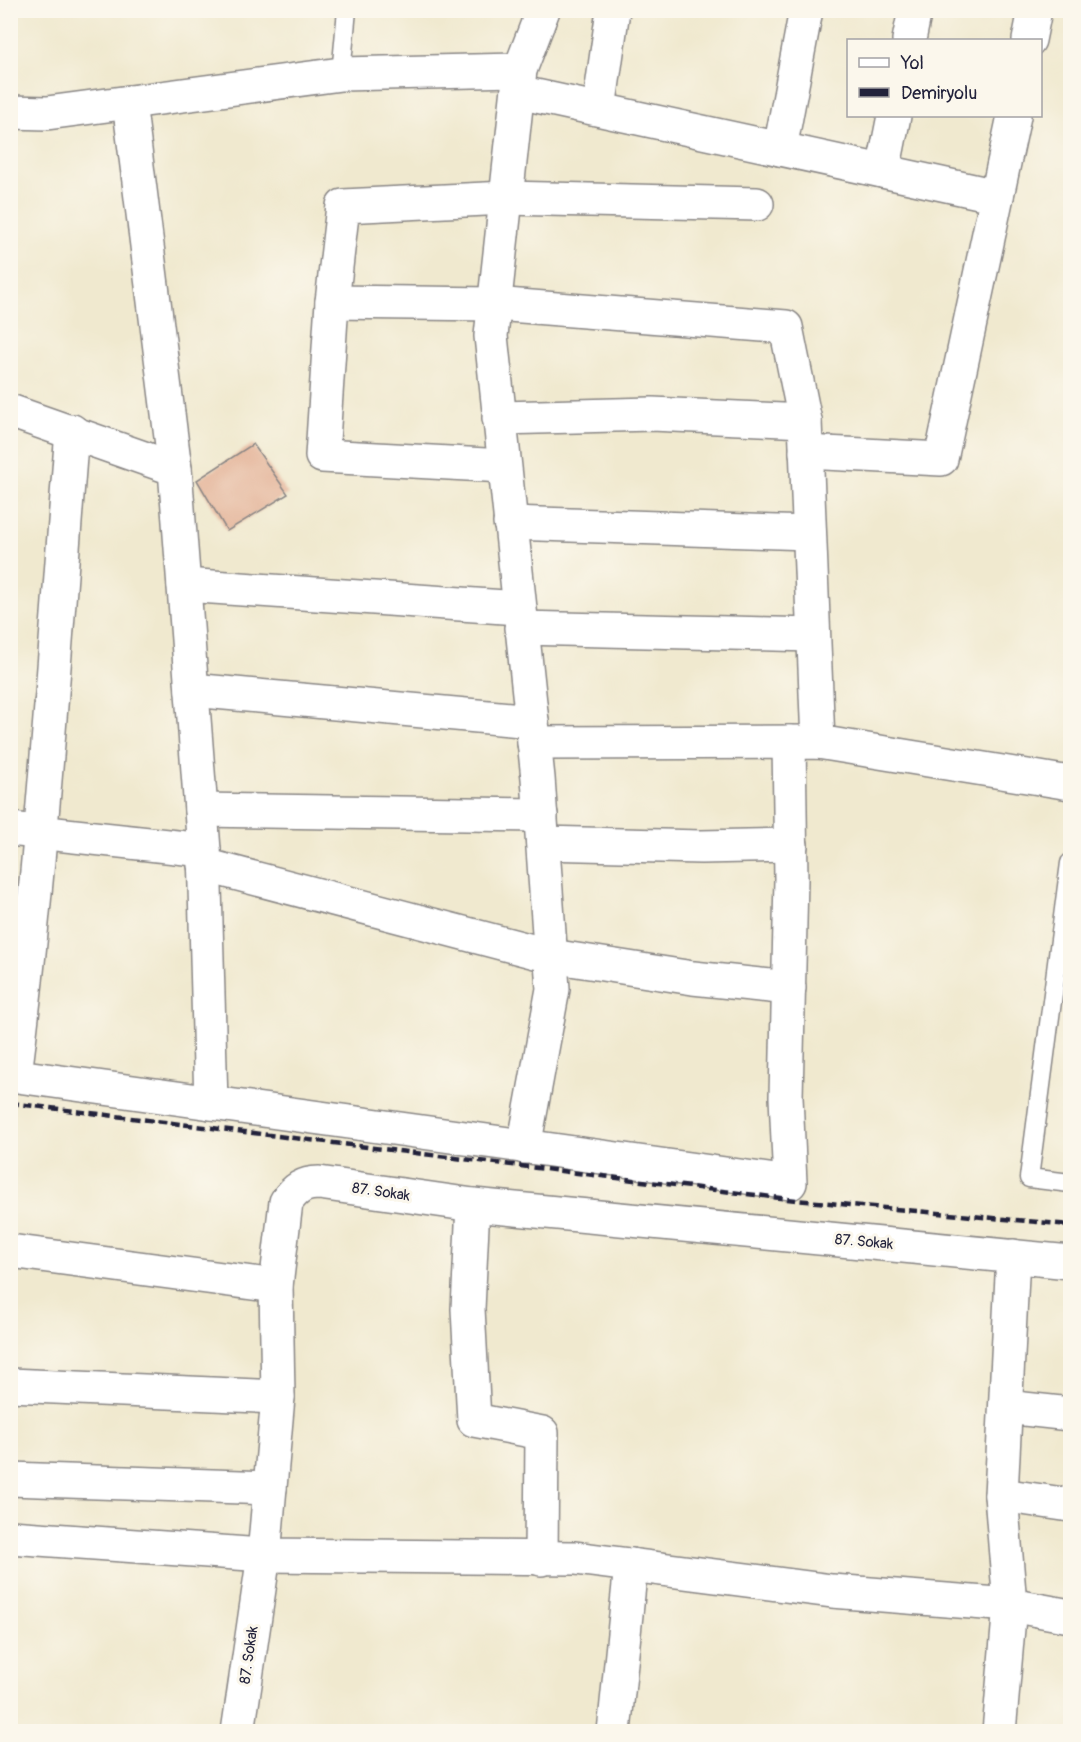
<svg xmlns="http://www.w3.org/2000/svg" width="1081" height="1742" font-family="Pangolin,sans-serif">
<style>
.building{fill:#e4b499}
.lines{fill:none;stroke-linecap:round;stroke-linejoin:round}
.service-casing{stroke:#898685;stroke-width:21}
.minor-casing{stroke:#898685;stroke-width:36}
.service{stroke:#fff;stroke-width:18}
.minor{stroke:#fff;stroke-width:33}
.rail{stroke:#22223b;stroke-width:4.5;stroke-dasharray:9 4.5;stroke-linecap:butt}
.labels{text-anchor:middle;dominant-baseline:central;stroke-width:6;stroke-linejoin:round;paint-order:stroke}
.street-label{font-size:15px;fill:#22223b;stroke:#fbf7ec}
</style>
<rect width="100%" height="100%" fill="#fbf7ec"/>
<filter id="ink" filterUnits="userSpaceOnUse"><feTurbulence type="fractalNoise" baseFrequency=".0167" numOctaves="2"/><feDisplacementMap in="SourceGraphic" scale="12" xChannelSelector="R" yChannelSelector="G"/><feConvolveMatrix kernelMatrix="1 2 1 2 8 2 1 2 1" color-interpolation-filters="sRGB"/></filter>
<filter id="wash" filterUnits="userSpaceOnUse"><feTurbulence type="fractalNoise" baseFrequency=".008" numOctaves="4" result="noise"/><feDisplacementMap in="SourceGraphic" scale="24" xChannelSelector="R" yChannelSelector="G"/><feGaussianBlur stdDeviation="1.35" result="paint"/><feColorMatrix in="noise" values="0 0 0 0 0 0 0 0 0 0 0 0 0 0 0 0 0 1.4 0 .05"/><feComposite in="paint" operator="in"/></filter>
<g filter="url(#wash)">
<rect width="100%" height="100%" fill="#f0e9cf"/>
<g id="blocks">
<polygon class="building" points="253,444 288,494 227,531 197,480"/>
</g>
</g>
<g filter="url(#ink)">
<use href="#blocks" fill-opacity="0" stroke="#898685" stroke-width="1.5"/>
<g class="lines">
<defs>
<g id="service">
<polyline points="341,74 347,10"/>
<polyline points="1070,863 1029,1178 1070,1183"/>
</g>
<g id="minor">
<polyline points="909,40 915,10"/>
<polyline points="1029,40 1035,10"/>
<polyline points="518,92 997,196"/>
<polyline points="129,102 175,469"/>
<polyline points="599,109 613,10"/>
<polyline points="10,112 47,113 341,74 520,70"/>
<polyline points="780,149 806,10"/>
<polyline points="883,171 894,116"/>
<polyline points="332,302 494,304 786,327 805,421 818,742"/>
<polyline points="10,411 175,469 204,850 211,1103"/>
<polyline points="499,418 652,414 805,421"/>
<polyline points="806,452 941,459 1014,116"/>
<polyline points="504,466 322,456 332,302 343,206 506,198 757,204"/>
<polyline points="510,523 809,533"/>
<polyline points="184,585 519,608"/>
<polyline points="521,628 813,635"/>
<polyline points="192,690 532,721"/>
<polyline points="534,743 818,742 1070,783"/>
<polyline points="201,810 541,815"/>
<polyline points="10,829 204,850"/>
<polyline points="543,843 701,847 791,845"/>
<polyline points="204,865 551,956 693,978 789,988"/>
<polyline points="10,1075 790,1183 786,1097 791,879 789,742"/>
<path d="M15 1075C42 861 55 646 72 431"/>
<polyline points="524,1147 553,989 538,778 491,336 520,70 543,10"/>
<polyline points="473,1205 468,1309 474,1420 542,1433 541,1559"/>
<polyline points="10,1251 276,1286"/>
<polyline points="10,1385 278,1397"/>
<polyline points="1006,1407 1070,1414"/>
<polyline points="10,1479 270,1488"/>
<polyline points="1001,1495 1070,1505"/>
<polyline points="10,1537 264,1555 575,1558 832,1591 1010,1605 1070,1616"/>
<path d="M238 1732 264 1555 278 1397 276 1286 286 1202C295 1189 303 1183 319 1183L473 1205 1070 1262"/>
<polyline points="614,1732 631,1565"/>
<polyline points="999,1732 1010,1605 1001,1495 1013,1256"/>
</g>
</defs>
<use href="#service" class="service-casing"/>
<use href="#minor" class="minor-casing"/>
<use href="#service" class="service"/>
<use href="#minor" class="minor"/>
<polyline class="rail" points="10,1103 796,1200 1070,1225"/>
</g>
</g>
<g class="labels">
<g class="street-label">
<text transform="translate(381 1192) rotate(8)">87. Sokak</text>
<text transform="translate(864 1242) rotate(5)">87. Sokak</text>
<text transform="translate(249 1655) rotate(-82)">87. Sokak</text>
</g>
</g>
<rect width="1081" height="1742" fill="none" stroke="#fbf7ec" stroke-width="36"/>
<rect x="847" y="39" width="195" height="78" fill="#fbf7ec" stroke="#a4a2a5" stroke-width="1.5"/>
<rect x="859" y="58" width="30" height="9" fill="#ffffff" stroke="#a4a2a5" stroke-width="1.5"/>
<text x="901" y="69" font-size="18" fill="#22223b">Yol</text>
<rect x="859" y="88" width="30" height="9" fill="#22223b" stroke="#a4a2a5" stroke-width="1.5"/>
<text x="901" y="99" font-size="18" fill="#22223b">Demiryolu</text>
</svg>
